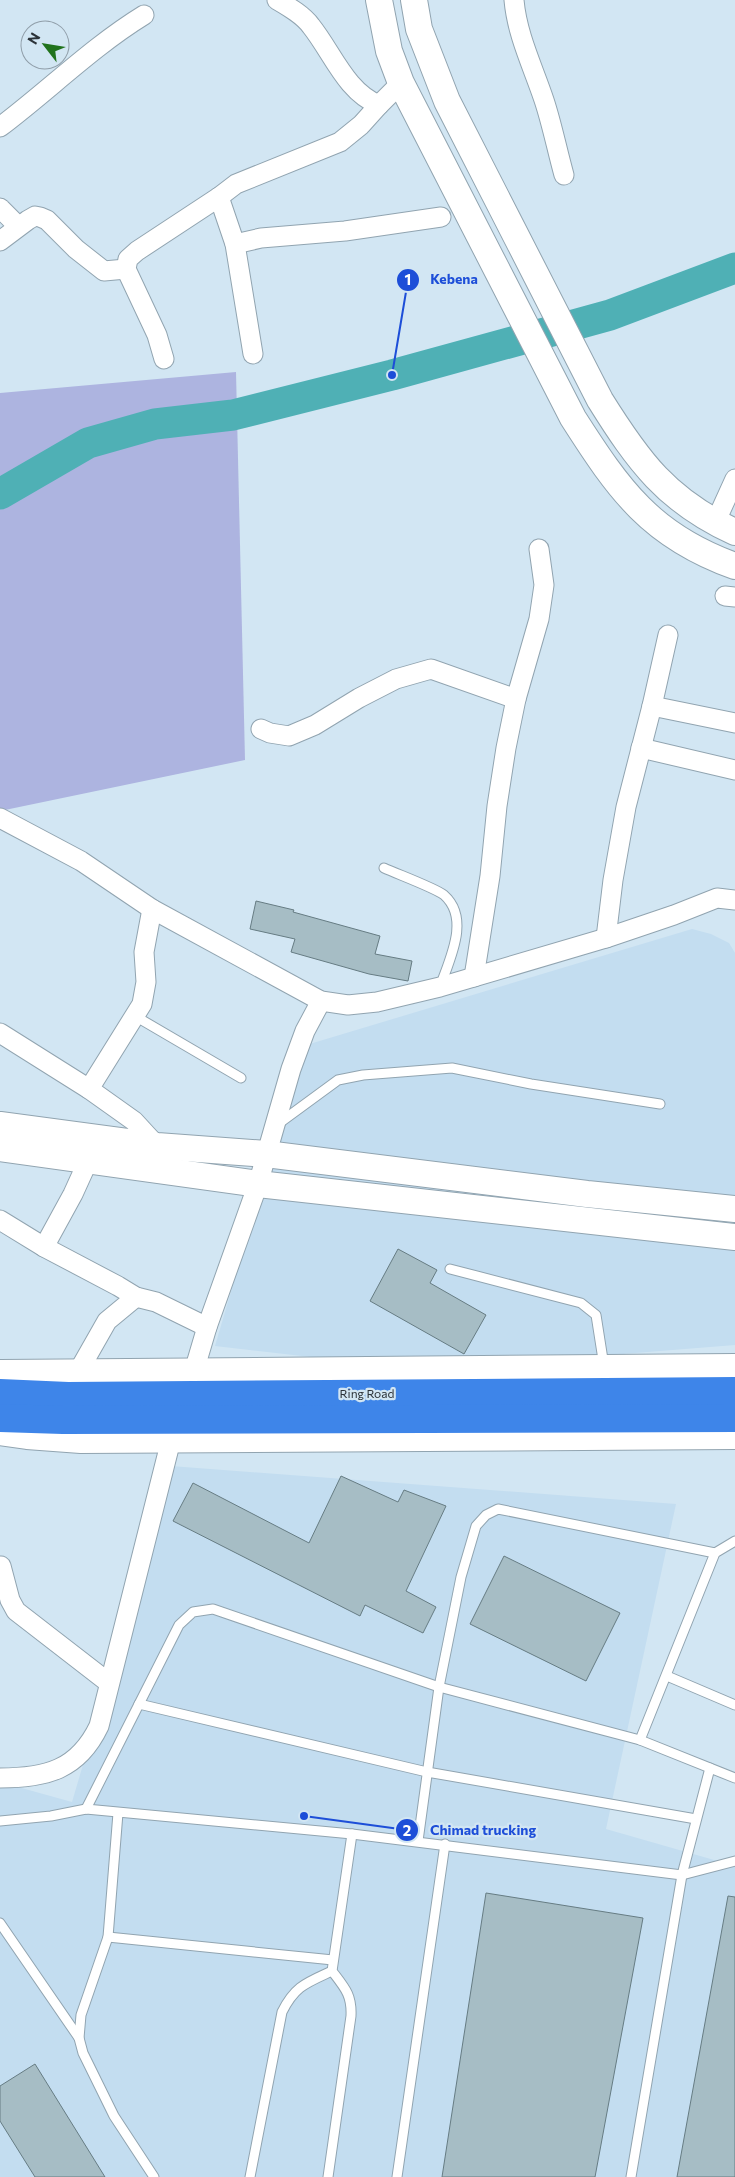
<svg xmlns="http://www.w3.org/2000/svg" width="735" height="2177" font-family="Commissioner,sans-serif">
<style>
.built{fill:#c3ddf0}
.green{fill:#adb4e0}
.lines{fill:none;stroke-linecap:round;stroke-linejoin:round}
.river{stroke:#4fb0b5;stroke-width:31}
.building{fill:#a6bdc5;stroke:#667c83}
.lane-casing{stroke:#91a4b0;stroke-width:11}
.street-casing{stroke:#91a4b0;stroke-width:21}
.secondary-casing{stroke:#91a4b0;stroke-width:28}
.highway-casing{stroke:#3868ab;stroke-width:29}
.lane{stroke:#fff;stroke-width:9}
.street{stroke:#fff;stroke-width:19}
.secondary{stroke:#fff;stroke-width:26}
.highway{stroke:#3e85e9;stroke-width:28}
.labels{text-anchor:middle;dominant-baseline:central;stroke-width:4.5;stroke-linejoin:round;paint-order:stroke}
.street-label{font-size:12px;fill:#2c3339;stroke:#d2e6f3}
.leader{fill:none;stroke:#1d4ed8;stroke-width:2}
.callout-dot{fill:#1d4ed8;stroke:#d2e6f3;stroke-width:2}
.mark-label{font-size:15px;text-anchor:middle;font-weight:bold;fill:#fff}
.callout-label{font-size:14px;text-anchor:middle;font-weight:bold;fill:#1d4ed8;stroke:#d2e6f3;stroke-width:4.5;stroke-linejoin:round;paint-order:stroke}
</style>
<rect width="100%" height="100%" fill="#d2e6f3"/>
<g class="built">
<polygon points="692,929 711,934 729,943 735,953 735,1345 610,1355 354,1362 215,1346 303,1046"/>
<polygon points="171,1466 676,1504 606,1829 735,1866 735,2177 0,2177 0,1782 72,1802"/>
</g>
<polygon class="green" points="236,372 245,760 0,811 0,393"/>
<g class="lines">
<polyline class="river" points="0,494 88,443 155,424 233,415 392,375 610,315 735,268"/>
</g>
<g class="building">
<polygon points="256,901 294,910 293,912 380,936 375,954 412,961 408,981 369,974 291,952 295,939 250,929"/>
<polygon points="398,1249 437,1270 430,1283 486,1315 464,1354 370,1301"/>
<polygon points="341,1476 398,1502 404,1490 446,1506 406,1591 436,1607 423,1633 365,1605 360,1616 173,1521 193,1483 309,1543"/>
<polygon points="504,1556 620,1613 586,1681 470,1624"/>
<polygon points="486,1893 643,1918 595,2177 442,2177"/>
<polygon points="728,1896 735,1897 735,2177 677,2177"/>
<polygon points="35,2064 105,2177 35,2177 0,2121 0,2086"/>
</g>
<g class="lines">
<defs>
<g id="lane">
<path d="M384 868C397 874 435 888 444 895 471 919 449 960 440 987"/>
<polyline points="135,1016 241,1078"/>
<polyline points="278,1124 338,1080 363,1075 452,1068 531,1084 660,1104"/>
<polyline points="450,1269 581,1303 596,1315 604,1366"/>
<polyline points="667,1676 735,1705"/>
<polyline points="139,1704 427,1772 696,1819"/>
<polyline points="640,1740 715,1553 735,1541"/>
<polyline points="86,1809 179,1625 193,1612 213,1609 439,1687 640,1740 735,1778"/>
<polyline points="118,1813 108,1937 81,2015 79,2038 83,2053 114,2116 154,2177"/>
<polyline points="0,1821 51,1816 86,1809 352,1834 682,1875 735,1861"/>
<polyline points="418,1841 439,1687 461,1577 476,1526 486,1515 498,1509 715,1553"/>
<polyline points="0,1923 79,2038"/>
<polyline points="108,1937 333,1960"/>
<path d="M250 2177 282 2012C295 1986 306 1983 332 1971"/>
<path d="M328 2177 351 2016C352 1995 345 1988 332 1971L352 1834"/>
<polyline points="397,2177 445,1844"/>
<polyline points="631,2177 682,1875 710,1768"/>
</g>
<g id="street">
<path d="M277 0C289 7 303 15 311 26 332 52 346 92 379 105L401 83"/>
<path d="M514 0C517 35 533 67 544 100 552 124 557 150 564 175"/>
<path d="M0 127C48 91 92 47 144 15"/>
<polyline points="219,197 235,244 253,354"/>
<polyline points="0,208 18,226"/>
<polyline points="0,241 28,220 35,216 40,217 47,220 76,249 104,271 126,269"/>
<polyline points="235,244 261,238 345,231 441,217"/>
<polyline points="164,359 157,335 126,269 128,259 137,251 219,197 236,184 340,142 361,125 379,105"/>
<polyline points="715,523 735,479"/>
<polyline points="725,596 735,597"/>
<polyline points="668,635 652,706 735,723"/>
<polyline points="261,729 270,733 289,736 315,725 359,698 396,679 431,669 516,699"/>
<polyline points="641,748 735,770"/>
<polyline points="0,818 81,861 152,909 321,1001 348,1005 377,1002 440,987 606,938 674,915 717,898 735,900"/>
<polyline points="606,938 613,880 626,807 652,706"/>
<polyline points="474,977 490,876 497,806 506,748 516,699 539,619 544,585 539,549"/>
<polyline points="0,1033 89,1089 134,1121 157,1146"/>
<polyline points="89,1089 142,1004 146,982 144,952 152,909"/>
<polyline points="0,1220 44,1247 118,1286 136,1297 156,1302 207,1327"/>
<polyline points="44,1247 73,1194 88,1161"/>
<polyline points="194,1371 207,1327 258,1184 291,1069 305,1031 321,1001"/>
<polyline points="78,1372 107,1321 136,1297"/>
<polyline points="1,1566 10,1600 16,1611 109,1683"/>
<path d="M0 1778C46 1778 78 1770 99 1726L171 1440"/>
</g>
<g id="secondary">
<path d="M379 0 389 51 401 83 573 418C619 490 651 536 735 566"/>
<path d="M414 0 419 29 447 101 600 400C638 461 667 501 735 532"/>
<polyline points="0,1125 157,1146 266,1154 587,1194 735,1209"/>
<polyline points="0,1148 258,1184 735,1237"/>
<polyline points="0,1373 735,1367"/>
<polyline points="0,1432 27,1436 81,1440 735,1436"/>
</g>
<g id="highway">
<polyline points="0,1393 68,1396 735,1391"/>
<polyline points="0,1418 63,1420 735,1418"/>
</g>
</defs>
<use href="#lane" class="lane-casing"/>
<use href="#street" class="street-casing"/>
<use href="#secondary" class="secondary-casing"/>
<use href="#highway" class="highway-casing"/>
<use href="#lane" class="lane"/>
<use href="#street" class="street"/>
<use href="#secondary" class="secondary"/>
<use href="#highway" class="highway"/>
</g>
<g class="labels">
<g class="street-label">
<text x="367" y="1393">Ring Road</text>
</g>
</g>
<path class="leader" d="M392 375L408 280M304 1816L407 1830"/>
<g class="callout-dot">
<circle cx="392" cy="375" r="5"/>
<circle cx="304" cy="1816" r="5"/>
<circle cx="408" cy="280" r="12"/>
<circle cx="407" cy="1830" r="12"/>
</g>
<g class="mark-label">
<text x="408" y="285">1</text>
<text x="407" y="1836">2</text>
</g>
<g class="callout-label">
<text x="454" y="284">Kebena</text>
<text x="483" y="1835">Chimad trucking</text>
</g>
<g transform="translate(45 45) rotate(301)"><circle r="24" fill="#d2e6f3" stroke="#909ea9"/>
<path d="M0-4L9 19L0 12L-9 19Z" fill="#21731d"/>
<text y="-8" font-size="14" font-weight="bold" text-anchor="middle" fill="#2c3339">N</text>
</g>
</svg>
